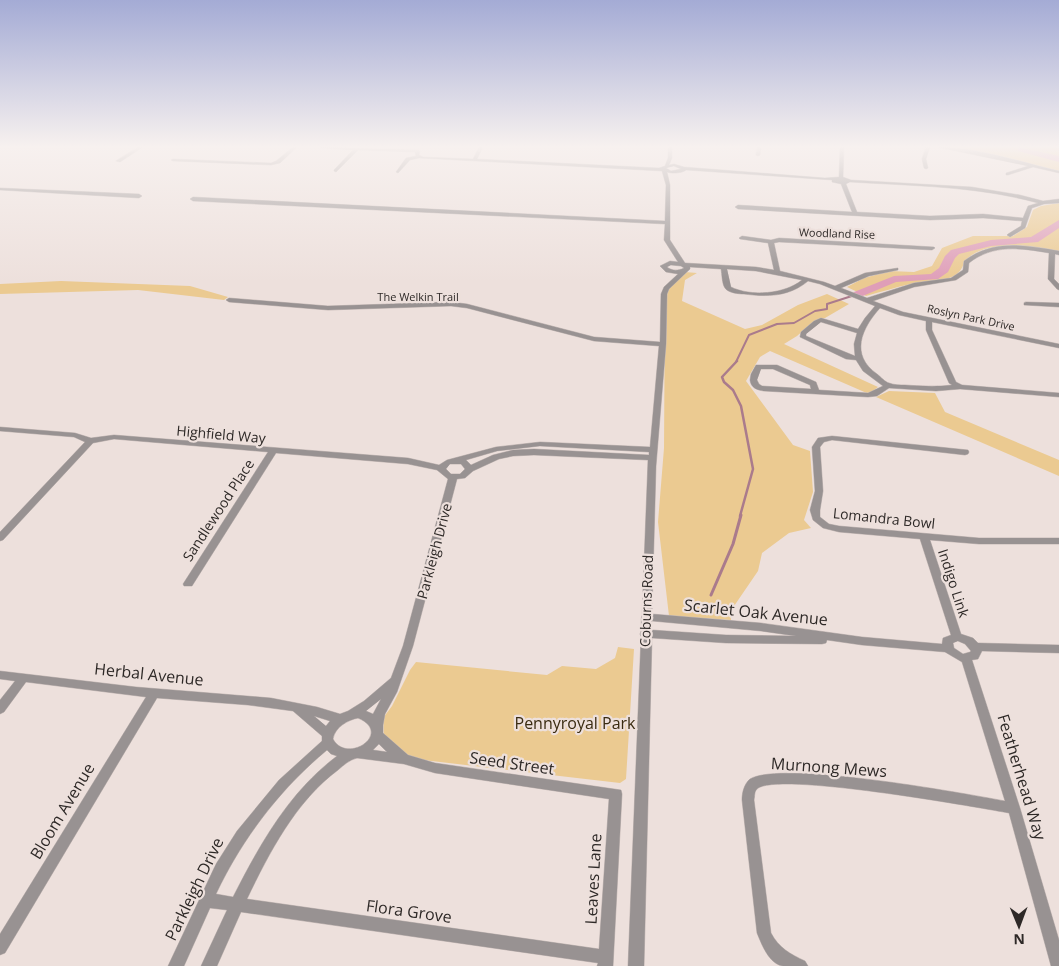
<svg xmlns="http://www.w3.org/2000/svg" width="1059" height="966" font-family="'Open Sans',sans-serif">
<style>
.green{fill:#ebca91}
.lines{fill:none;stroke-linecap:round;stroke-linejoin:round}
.stream-far3{stroke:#aa7b8c;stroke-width:1}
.stream-far2{stroke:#aa7b8c;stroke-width:2}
.stream-far1{stroke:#aa7b8c;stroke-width:2.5}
.stream{stroke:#aa7b8c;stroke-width:3}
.river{fill:#df9eb8;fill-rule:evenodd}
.minor-casing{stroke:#c7bbb8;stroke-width:1}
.minor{fill:#989292;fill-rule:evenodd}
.labels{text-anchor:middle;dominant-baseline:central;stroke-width:4.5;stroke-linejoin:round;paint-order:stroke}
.far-street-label{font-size:11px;fill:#2e2927;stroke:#ede0dc}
.street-label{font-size:14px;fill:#2e2927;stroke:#ede0dc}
.near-street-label{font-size:16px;fill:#2e2927;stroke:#ede0dc}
.near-park-label{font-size:16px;fill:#3a2b11;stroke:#ede0dc}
</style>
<rect width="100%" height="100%" fill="#ede0dc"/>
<g class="green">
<polygon points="948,147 1054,147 1059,148 1059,171"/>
<path d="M1059 203V252C1033 249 995 239 972 255 960 263 965 273 949 278 937 282 923 281 911 284 896 287 881 292 866 296L847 287 864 278 890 271 914 272 932 266 942 248 973 236H1013L1027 227 1033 210 1041 206Z"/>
<polygon points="685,272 697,273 685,280 682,301 745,329 762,325 798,305 827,294 849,304 825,318 814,321 797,336 784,344 878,387 869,394 770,351 760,357 746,381 793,445 810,451 813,492 804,520 811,528 789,533 762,553 758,571 730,612 731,620 669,616 658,522 664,448 665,293"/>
<polygon points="61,281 190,286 228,297 224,300 138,290 0,294 0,284"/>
<polygon points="889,391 935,393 945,412 1059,460 1059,476 876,397"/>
<polygon points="618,647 634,649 626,779 620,783 406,758 384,740 383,718 392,706 410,670 416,662 547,675 562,666 596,669 615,658"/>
</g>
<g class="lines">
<polyline class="stream-far3" points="1056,224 1059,226"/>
<polyline class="stream-far2" points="736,362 749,335 777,324 794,323 815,311 827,309 827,304 858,294"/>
<polyline class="stream-far1" points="737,361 722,377 724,382 733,390 741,406 753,469 740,516"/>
<polyline class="stream" points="711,595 733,544 741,515"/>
<g class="river">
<polygon points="1018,147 1059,156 1059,162 1018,151"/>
<polygon points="1059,220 1059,228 1038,242 991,246 959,254 955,258 948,272 938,279 896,282 858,298 852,294 854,292 894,276 931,274 939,268 945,256 951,250 991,240 1031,237"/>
</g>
<defs>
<g id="minor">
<polygon points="138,147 143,147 120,162 116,161"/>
<polygon points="293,147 297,147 280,163 271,165 173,161 171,160 173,159 271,163 276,161"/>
<path d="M320 147 418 150 420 151 419 155 423 157 473 159 479 147H483L477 159 659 168 665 166 668 158V147H672V158L669 165 674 164 684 167 825 178 839 177 840 147H844L843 177 851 180 972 187 1020 195 1043 201 1059 199V203L1044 204 1032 208 1025 228 1010 237 1007 235 1008 234 1021 226 1022 221 983 218 930 220 738 209 735 207 738 205 852 212 841 184 832 182V180L686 170C683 173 672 174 667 172L670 185V240L685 263 756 267 774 270 768 243 740 239 739 238 742 236 771 240 779 238 934 247 935 248 932 250 779 242 774 243 780 271 824 282 835 286 865 273 898 268V270L869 276 841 288 867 298 914 283 951 278 963 270 964 261C993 239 1025 245 1059 251V255L1055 254 1054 279 1059 284V290L1057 289 1048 279 1049 253C1021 248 993 244 969 263L968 272 956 280 914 287 873 301 903 312 1059 344V348L932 322V330L956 382 962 385 1059 393V397L960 389 936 391 889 388 877 396 868 397 764 391C757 390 751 388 750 380L751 374 756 365H777L816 382 819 390 868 393 883 386 863 371 856 360 846 359 800 337 801 332 814 321 821 318 858 329 865 318 875 306 820 284 808 281C789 297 767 297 744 294 739 294 728 293 725 288 722 284 722 274 721 269L690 267V269L669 289 667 294 666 344 656 466 652 614 761 623 862 637 942 644 943 638 951 635 920 539 839 532 823 528 813 520 810 510 815 491 812 447 818 438 832 436 968 450 969 452 968 454 965 455 832 440 824 442 820 447 823 491 820 510V517L829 524 839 526 979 538H1059V544H979L930 540 961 634 973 638 978 643 1059 645V653L982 651 978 659 972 660 1020 808 1059 940V966H1051L1009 813C975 807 775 771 757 789 754 792 755 796 754 800L771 933C779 948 790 954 805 961L808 966C800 966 791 966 783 966 769 964 762 945 757 933L742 800C742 793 744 784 750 779 781 760 962 793 1005 801L962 662 945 652 862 645 827 640 826 643 822 644 726 643 652 638 644 966H628L641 637 640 634C643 628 640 620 642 615L648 460 534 455 513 456 499 459 473 471 465 478 457 479 413 646 397 692 385 714 383 725V733L408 755 435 763 621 790 622 794 613 966H597L598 963 241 912 217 966H201L227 910 210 908 184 966H168L216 864 237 831 279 780 322 741V736L293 711 248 705 157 698 5 953 0 955V934L146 697 26 682 4 712 0 714V700L15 681 0 679V671L136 687 271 698 317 707 340 714 348 711 364 701 391 678 403 646 448 479 437 470 408 464 276 453 192 586H184L183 584 268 452 114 439 93 443 3 540 0 541V532L85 442 74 437 0 431V427L75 433 91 438 114 435 408 458 439 465 447 460 496 447 540 442 650 447 659 346 594 341 467 308 451 306 328 310 229 302 226 300 229 298 328 306 451 302 467 304 594 337 660 342 661 294 664 287 678 274 666 272 660 266 670 261 678 262 664 240 665 224 193 201 190 199 193 197 665 221 666 185 662 171 419 158 410 160 398 173 396 172 406 158 416 156 415 152 358 150 336 172 334 171V170L353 150 322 148ZM674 166 681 169 671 171 666 168ZM850 182C913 186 976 186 1038 203L1028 206 1023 218 983 214 930 216 857 212 846 184ZM671 265 681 266 684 268C678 271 672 271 667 267ZM727 269 756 271 802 280C785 294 751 297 731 287ZM880 308 899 315 926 321V330L949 383 952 385C936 387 921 386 905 385 900 385 894 385 889 383 885 382 881 377 877 374 850 355 861 329 880 308ZM821 322 857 333 854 344 855 356 806 336V334ZM761 369H773L810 385 811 389 762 386 759 384 757 380ZM540 446 649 452V455L534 449 513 450 493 455 471 465 466 460 497 451ZM450 464H461L465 469 460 474H451L446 469ZM652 621 761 631 796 636 726 635 652 630ZM958 641 965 644 971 651 970 652 963 654 954 648 953 643ZM381 699 373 714 366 711ZM314 716 330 721 326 726ZM358 718C394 733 347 765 333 739 335 727 348 720 358 718ZM379 744 387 752 373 750ZM327 750 331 754 337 756C289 792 260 844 233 897L216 894C242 839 280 789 327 750ZM357 758 404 764 435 773 609 799 599 949 247 899C269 853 296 801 338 770 344 765 349 760 357 758Z"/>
<polygon points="757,147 761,147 760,155 758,156 756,155"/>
<polygon points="926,147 930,147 926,159 928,168 926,169 924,168 922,159"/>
<path d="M937 147C976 147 1020 162 1059 171V173L1033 167 1008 175H1006V173L1028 166Z"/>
<polygon points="0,188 139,194 142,196 139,198 0,190"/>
<polygon points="1026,302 1059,303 1059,307 1024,305 1024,303"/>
</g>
</defs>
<use href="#minor" class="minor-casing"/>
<use href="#minor" class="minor"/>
</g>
<linearGradient id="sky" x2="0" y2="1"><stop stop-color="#a4abd5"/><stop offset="0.52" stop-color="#f7f1ef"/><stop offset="1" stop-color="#f7f1ef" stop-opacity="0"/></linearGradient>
<rect width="1059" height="282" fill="url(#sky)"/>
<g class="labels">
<g class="far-street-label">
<text transform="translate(837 233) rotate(2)">Woodland Rise</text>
<text x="418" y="296">The Welkin Trail</text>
<text transform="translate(971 317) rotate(12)">Roslyn Park Drive</text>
</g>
<g class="street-label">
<text transform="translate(221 434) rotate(5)">Highfield Way</text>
<text transform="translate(218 510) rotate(-57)">Sandlewood Place</text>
<text transform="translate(884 518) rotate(6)">Lomandra Bowl</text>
<text transform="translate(434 551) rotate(-75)">Parkleigh Drive</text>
<text transform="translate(954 583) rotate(72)">Indigo Link</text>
<text transform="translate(646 601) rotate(-88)">Coburns Road</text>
</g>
<g class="near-street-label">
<text transform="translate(756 612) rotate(6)">Scarlet Oak Avenue</text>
<text transform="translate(149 674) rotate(6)">Herbal Avenue</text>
<text transform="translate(512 763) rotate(8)">Seed Street</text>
<text transform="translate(829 767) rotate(4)">Murnong Mews</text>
<text transform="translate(1022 777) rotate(73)">Featherhead Way</text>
<text transform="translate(62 811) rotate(-59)">Bloom Avenue</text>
<text transform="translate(593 879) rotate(-87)">Leaves Lane</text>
<text transform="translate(194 889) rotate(-64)">Parkleigh Drive</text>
<text transform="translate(409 911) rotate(8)">Flora Grove</text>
</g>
<g class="near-park-label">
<text x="575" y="723">Pennyroyal Park</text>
</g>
</g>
<g transform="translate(1019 926) rotate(179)" stroke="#ede0dc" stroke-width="4" paint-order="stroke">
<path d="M0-4L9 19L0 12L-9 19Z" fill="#2e2927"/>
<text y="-8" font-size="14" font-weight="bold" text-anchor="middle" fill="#2e2927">N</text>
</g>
</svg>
